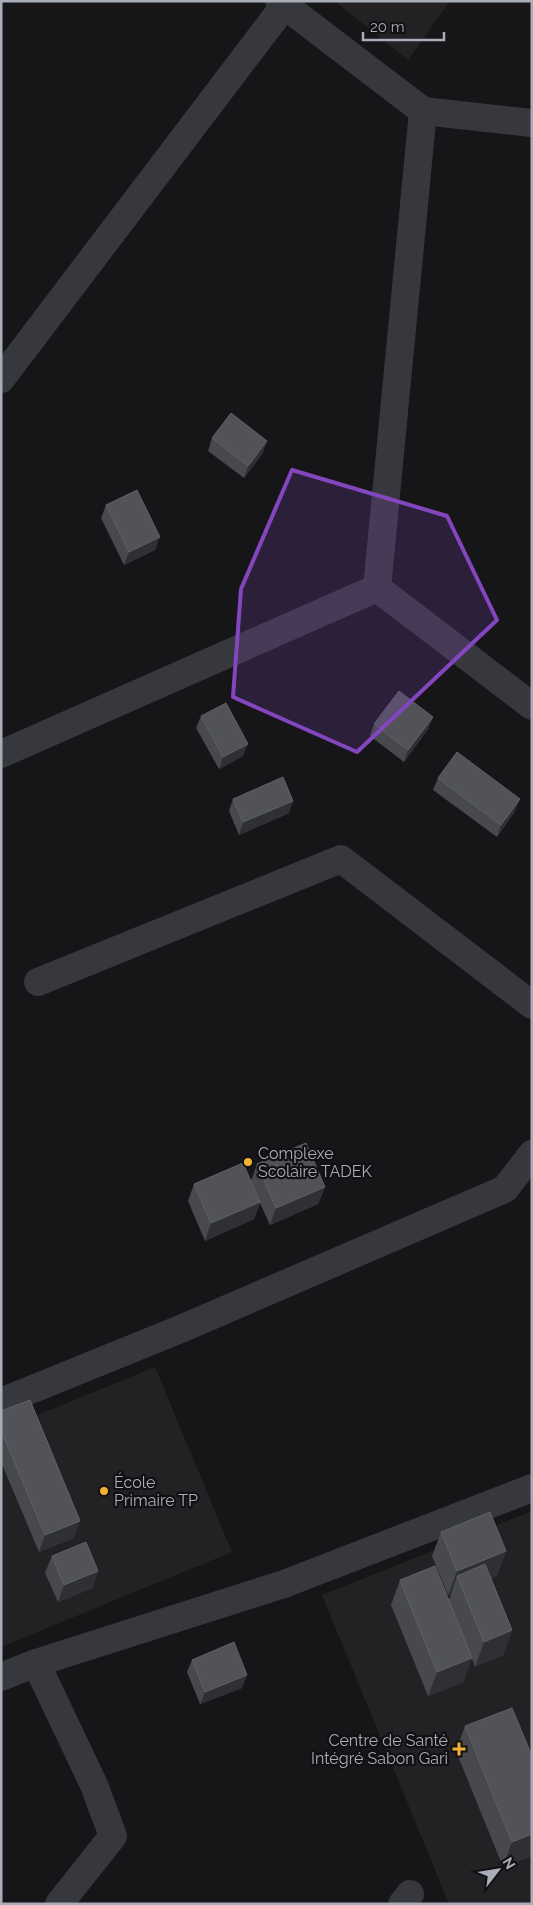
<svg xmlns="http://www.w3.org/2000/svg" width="533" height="1905" font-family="Raleway,sans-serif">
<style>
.built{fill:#222225}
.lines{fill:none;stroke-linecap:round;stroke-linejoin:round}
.minor{stroke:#37383d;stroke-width:28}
.wall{fill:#47494d}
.shaded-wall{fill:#2f3033}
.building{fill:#525359;stroke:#5f6168}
.marked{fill:#8446be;fill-opacity:0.2;stroke:#8446be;stroke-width:4;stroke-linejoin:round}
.poi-dot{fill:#f2b134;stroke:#111113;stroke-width:2}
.labels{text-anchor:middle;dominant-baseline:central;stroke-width:4.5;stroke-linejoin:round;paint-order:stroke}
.poi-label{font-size:16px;fill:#a8adb8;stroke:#111113;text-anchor:start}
</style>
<rect width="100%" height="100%" fill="#161618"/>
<g class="built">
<polygon points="335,1 450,1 408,60"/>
<polygon points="155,1367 232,1552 1,1647 1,1430"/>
<polygon points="532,1511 532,1904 449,1904 322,1595"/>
</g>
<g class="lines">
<g class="minor">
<polyline points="279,1 423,111 532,123"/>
<polyline points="423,111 377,588 532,706"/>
<polyline points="1,379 284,6"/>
<polyline points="1,754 377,588"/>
<polyline points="38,982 341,859 532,1005"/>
<polyline points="1,1402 183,1328 505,1189 532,1154"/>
<polyline points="36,1663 94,1785 113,1836 59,1904"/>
<polyline points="1,1677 36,1663 284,1584 532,1488"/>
<polyline points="402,1904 410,1894"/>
</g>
</g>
<g class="wall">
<polygon points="212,438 263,453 244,478 208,451"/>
<polygon points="106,505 155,550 124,565 101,518"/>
<polygon points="201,716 243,756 219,769 196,728"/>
<polygon points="433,717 428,729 404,762 370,736 374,724"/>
<polygon points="438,778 515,811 497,837 433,790"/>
<polygon points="233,799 289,813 239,835 229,811"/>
<polygon points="257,1164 325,1187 318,1204 270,1225 260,1203 254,1219 205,1241 188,1201 194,1184 251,1181"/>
<polygon points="1,1411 74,1538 39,1552 1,1462"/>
<polygon points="441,1532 506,1551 497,1575 491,1578 512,1630 503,1655 475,1667 472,1658 463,1682 428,1696 391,1605 400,1580 449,1600 451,1594 448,1595 432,1556"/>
<polygon points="52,1556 98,1571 92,1588 58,1602 45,1573"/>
<polygon points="192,1660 242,1688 200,1704 187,1672"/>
<polygon points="465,1726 532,1756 532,1856 503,1867 456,1751"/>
</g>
<g class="shaded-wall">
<polygon points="267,441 263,453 244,478 248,466"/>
<polygon points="160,537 155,550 124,565 129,552"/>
<polygon points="433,717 428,729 404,762 408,750"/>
<polygon points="248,744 243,756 219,769 223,757"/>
<polygon points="520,799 515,811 497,837 501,825"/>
<polygon points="293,801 289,813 239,835 243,822"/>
<polygon points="325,1187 318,1204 270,1225 276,1208"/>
<polygon points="260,1202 254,1219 205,1241 211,1223"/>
<polygon points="80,1521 74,1538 39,1552 45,1535"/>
<polygon points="506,1551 497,1575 463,1589 457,1576 451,1594 448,1595 457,1571"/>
<polygon points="98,1571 92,1588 58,1602 64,1585"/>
<polygon points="512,1630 503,1655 475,1667 484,1642"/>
<polygon points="472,1658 463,1682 428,1696 437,1672"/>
<polygon points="247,1675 242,1688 200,1704 205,1692"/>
<polygon points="532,1834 532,1856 503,1867 512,1842"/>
</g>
<g class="building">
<polygon points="231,413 267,441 248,466 212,438"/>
<polygon points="137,490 160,537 129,552 106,505"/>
<polygon points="399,691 433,717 408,750 374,724"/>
<polygon points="226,703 248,744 223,757 201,716"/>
<polygon points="457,752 520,799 501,825 438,778"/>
<polygon points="283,777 293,801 243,822 233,799"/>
<polygon points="306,1143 325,1187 276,1208 257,1164"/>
<polygon points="243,1163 260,1202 211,1223 194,1184"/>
<polygon points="30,1400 80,1521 45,1535 1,1430 1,1411"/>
<polygon points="490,1512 506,1551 457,1571 441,1532"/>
<polygon points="86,1542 98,1571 64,1585 52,1556"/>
<polygon points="485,1564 512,1630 484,1642 457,1576"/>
<polygon points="435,1566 472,1658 437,1672 400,1580"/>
<polygon points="234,1642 247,1675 205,1692 192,1660"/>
<polygon points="512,1708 532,1756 532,1834 512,1842 465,1726"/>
</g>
<path class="marked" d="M292 470 447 516 497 620 357 752 233 697 241 589Z"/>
<g class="poi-dot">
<circle cx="248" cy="1162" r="5"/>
<circle cx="104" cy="1491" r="5"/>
<path d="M456.5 1741.5h5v5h5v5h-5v5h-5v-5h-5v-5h5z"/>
</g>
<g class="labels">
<g class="poi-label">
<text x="258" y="1153">Complexe<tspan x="258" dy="18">Scolaire TADEK</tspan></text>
<text x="114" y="1482">École<tspan x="114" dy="18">Primaire TP</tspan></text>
<text x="448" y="1740" text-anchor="end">Centre de Santé<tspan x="448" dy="18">Intégré Sabon Gari</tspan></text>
</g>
</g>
<rect width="533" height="1905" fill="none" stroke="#a8adb8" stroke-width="5"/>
<g transform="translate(498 1870) rotate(59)" stroke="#111113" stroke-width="4" paint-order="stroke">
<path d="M0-4L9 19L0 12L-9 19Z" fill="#a8adb8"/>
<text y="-8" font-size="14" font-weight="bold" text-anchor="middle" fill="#a8adb8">N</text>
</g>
<path d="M363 32v8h81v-8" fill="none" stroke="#a8adb8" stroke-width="2.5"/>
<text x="370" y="32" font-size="15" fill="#a8adb8" stroke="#111113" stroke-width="4" paint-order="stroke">20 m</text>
</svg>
